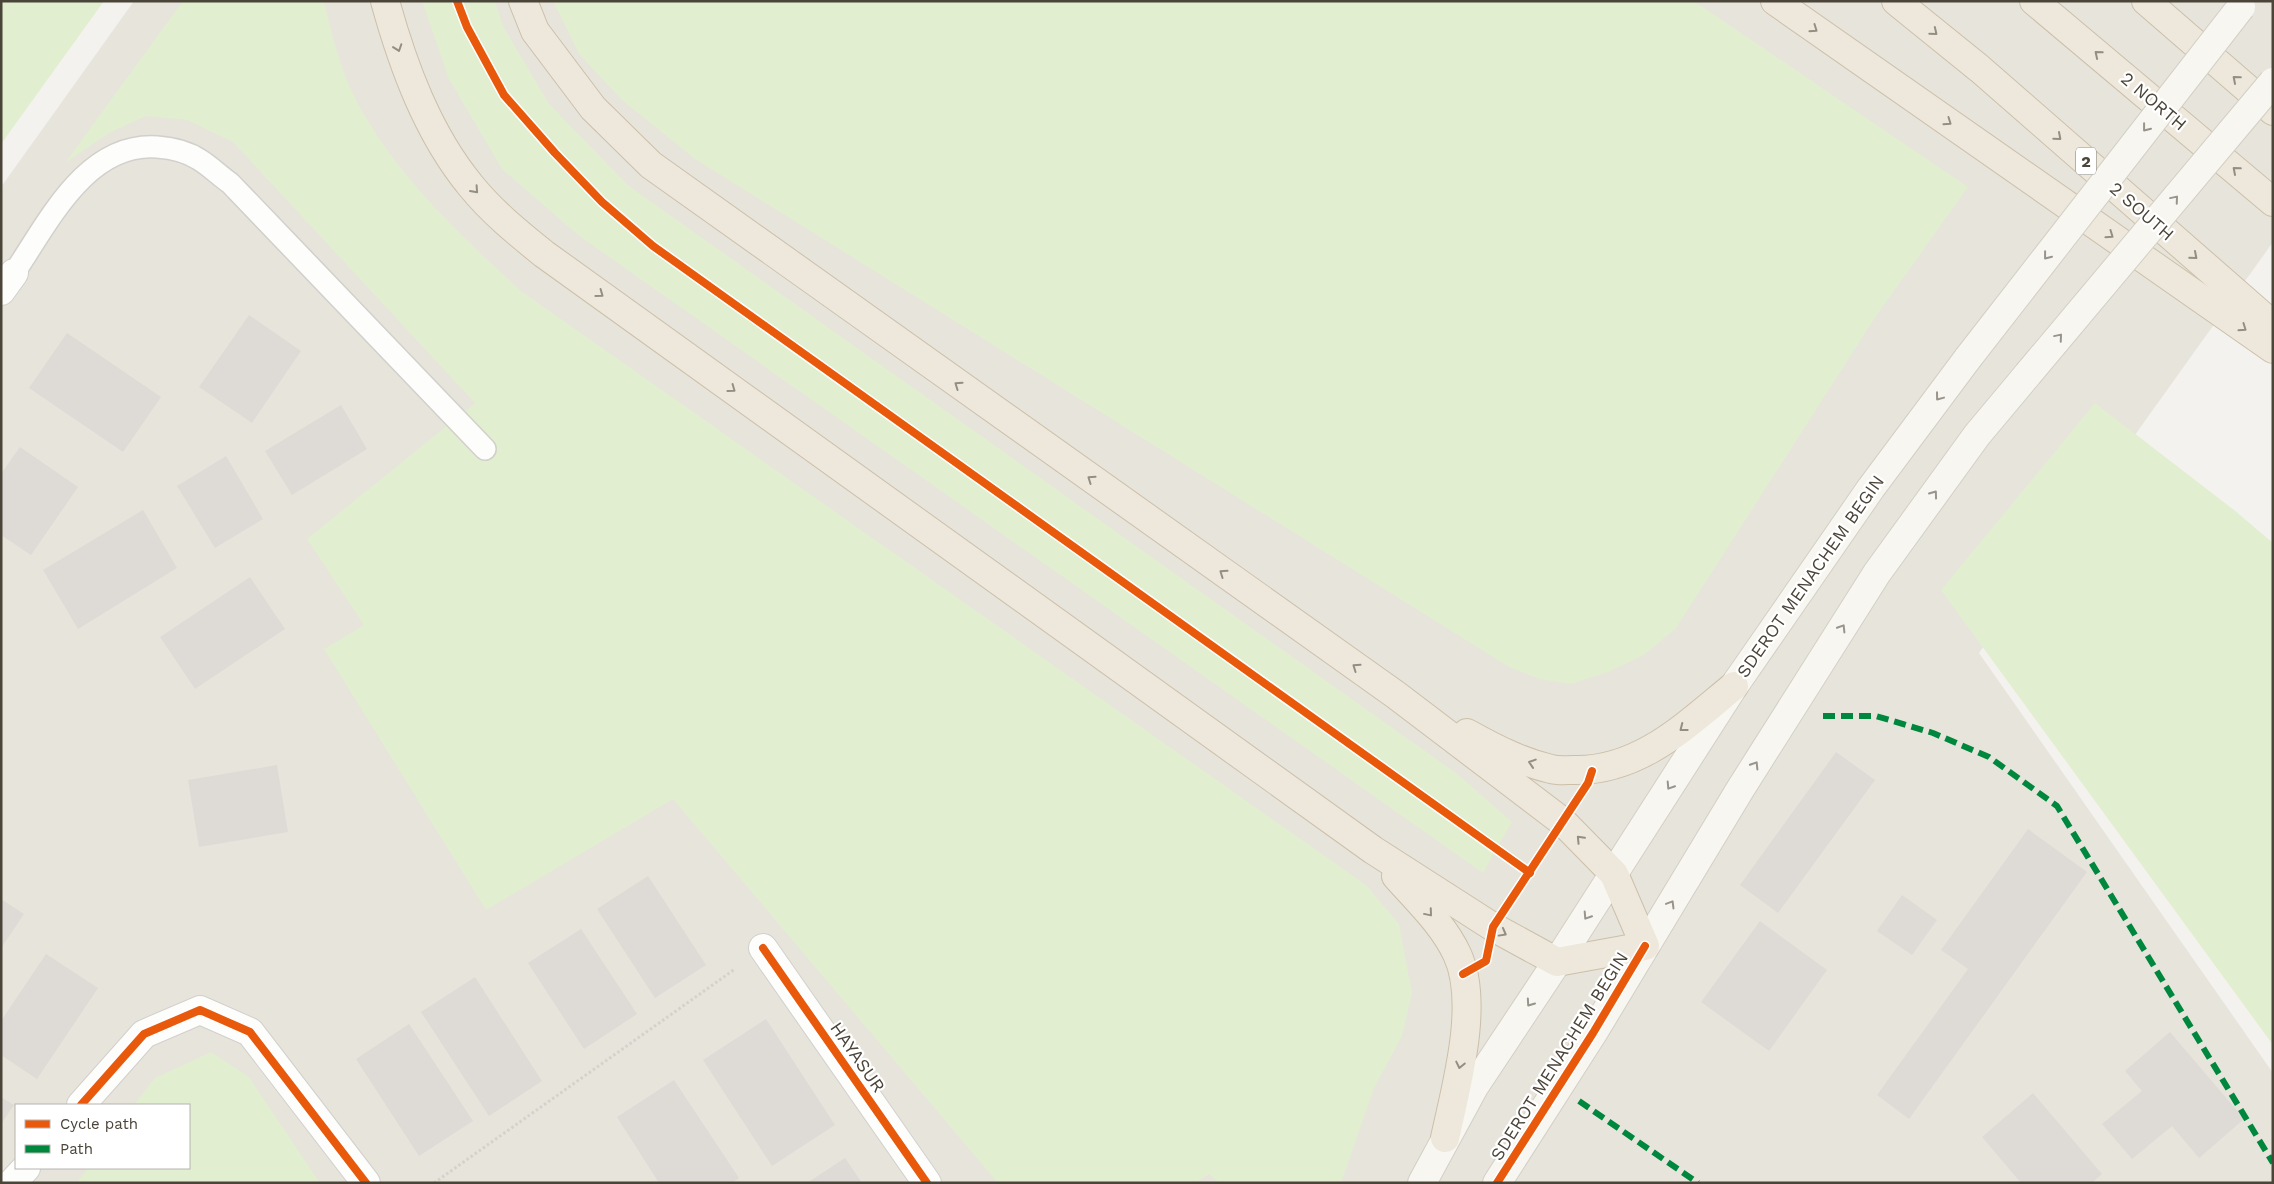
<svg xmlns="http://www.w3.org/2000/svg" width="2274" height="1184" font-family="'Work Sans',sans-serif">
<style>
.residential{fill:#e7e4dc;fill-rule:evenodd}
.green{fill:#e1eecf}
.building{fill:#dedbd6}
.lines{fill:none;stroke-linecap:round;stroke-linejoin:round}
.lane-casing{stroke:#d2d0cb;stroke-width:24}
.street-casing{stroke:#d2d0cb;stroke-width:30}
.secondary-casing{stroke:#d3cfc5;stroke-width:30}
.highway-casing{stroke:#ccbfa9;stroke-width:30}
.path{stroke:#d3d2cc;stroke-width:3;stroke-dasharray:2.5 2.5;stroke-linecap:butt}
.lane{stroke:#fdfdfc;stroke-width:21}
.street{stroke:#fdfdfc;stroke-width:28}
.secondary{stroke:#f7f6f1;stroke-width:28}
.highway{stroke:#ede8db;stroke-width:28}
.secondary-bridge-casing{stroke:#d3cfc5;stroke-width:30;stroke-linecap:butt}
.secondary-bridge{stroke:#f7f6f1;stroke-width:28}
.quiet{stroke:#00873e;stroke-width:6;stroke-dasharray:12 6;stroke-linecap:butt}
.cycleway-casing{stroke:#fff;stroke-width:11}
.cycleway{stroke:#e8590c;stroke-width:8}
.oneway{stroke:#948e82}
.oneway2{stroke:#98948c}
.labels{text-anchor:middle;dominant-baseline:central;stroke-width:4.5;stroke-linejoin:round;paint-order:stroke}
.shield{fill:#fff;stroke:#817c74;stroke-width:1}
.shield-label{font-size:16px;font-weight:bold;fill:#4b4439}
.street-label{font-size:18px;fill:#4b4439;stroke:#fff}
</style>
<rect width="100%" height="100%" fill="#f4f2ee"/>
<path class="residential" d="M134 1H2273V242L1979 653 2273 1073V1183H1V187ZM16 1105H189V1168H16Z"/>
<g class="green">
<polygon points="1,1 104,1 1,144"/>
<path d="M183 1H324C331 31 339 64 352 92 391 171 457 232 521 291L1366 885 1399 924 1412 993 1402 1036 1374 1088 1341 1183H1219L1209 1174 1196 1183H998L673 799 486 910 324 649 364 625 307 539 475 403 233 142 187 120 146 116 109 133 65 163Z"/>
<polygon points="422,1 495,1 503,26 549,104 629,186 1456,773 1512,822 1483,873 578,235 502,169 449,79"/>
<polygon points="553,1 1694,1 1968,187 1876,316 1676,628 1644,655 1608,672 1571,684 1540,679 1509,667 695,159 623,101 579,54"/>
<polygon points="2095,403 2234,510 2273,543 2273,1045 1941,590"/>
<polygon points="211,1052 249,1077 320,1183 76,1183 88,1168 189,1168 189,1105 134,1105 155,1078"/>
</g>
<g class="building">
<polygon points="249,315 301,351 252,423 199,387"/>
<polygon points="67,333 161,397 123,452 29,388"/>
<polygon points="341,405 367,449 292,495 265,451"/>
<polygon points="20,447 78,487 31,555 1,535 1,474"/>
<polygon points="226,456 263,519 215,548 177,486"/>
<polygon points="143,510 177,568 78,629 43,570"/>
<polygon points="250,577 285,629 195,689 160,637"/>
<polygon points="1836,752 1875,780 1778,913 1740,885"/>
<polygon points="277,765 288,832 199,847 188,780"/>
<polygon points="2028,829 2087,872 1909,1119 1877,1095 1968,969 1941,950"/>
<polygon points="648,876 706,965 655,998 597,909"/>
<polygon points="1902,895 1937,920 1912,955 1877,931"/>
<polygon points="1,899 24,914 1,948"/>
<polygon points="1760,921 1827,970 1769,1051 1701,1002"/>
<polygon points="581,929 637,1014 584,1049 528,963"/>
<polygon points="46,954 98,988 37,1079 1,1055 1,1021"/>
<polygon points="475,977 542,1081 489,1116 421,1012"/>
<polygon points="766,1019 835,1125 772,1166 703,1060"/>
<polygon points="409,1024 473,1121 419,1156 356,1059"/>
<polygon points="2170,1032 2244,1119 2199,1158 2172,1126 2132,1159 2102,1124 2142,1091 2125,1071"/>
<polygon points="674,1080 739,1178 732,1183 659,1183 617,1117"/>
<polygon points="2033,1093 2102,1174 2092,1183 2021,1183 1982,1137"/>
<polygon points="1,1097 14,1105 1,1124"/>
<polygon points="845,1158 862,1183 807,1183"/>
</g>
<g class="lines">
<defs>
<path id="lane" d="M14 273C48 223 86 142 157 147 171 148 188 152 200 160 211 167 220 176 230 183L485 449"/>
<g id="street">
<polyline points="1,291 14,273"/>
<polyline points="763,948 927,1183"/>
<polyline points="81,1105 144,1034 200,1010 250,1032 366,1183"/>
<polyline points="12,1183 26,1168"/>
</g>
<g id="secondary">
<polyline points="1422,1183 1474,1087 1557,962 1734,686 1871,488 1968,358"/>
<polyline points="1497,1183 1593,1033 1741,788 1877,573 1977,435 2028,374"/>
</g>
<g id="highway">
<path d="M385 1C403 66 428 134 471 186 492 212 518 233 544 254L1373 850 1493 927 1557 962 1645 946 1614 874 1563 822 1396 695 651 165 593 108 535 31 523 1"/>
<polyline points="1775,1 2273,349"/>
<polyline points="1896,1 1980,69 2273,325"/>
<polyline points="2034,1 2273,202"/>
<polyline points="2146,1 2273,111"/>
<path d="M1467 733C1494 748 1521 762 1551 769 1558 771 1566 770 1573 770 1639 772 1686 725 1734 686"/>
<path d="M1396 876C1417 900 1443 924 1457 954 1480 1003 1456 1087 1445 1138"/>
</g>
</defs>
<use href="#lane" class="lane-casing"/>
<use href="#street" class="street-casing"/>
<use href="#secondary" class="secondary-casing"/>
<use href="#highway" class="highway-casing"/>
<polyline class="path" points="434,1183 735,969"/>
<use href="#lane" class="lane"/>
<use href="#street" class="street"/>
<use href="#secondary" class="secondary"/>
<use href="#highway" class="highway"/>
<defs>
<g id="secondary-bridge">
<polyline points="1968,358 2241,7"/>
<polyline points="2028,374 2273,82"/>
</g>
</defs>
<use href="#secondary-bridge" class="secondary-bridge-casing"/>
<use href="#secondary-bridge" class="secondary-bridge"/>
<g class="quiet">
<polyline points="1823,716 1876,716 1933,733 1989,757 2057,806 2273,1163"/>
<polyline points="1579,1101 1698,1183"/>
</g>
<defs>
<g id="cycleway">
<polyline points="457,1 467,27 504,95 555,153 602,202 653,246 1530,873"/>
<polyline points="763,948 927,1183"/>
<polyline points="1463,974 1486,961 1493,927 1588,783 1592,771"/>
<polyline points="81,1105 144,1034 200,1010 250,1032 366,1183"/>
<polyline points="1497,1183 1593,1033 1645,946"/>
</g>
</defs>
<use href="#cycleway" class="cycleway-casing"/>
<use href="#cycleway" class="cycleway"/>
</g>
<defs><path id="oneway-chevron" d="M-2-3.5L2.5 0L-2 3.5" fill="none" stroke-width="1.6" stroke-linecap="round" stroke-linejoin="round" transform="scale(1.25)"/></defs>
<g class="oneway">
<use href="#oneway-chevron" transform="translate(1814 29) rotate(35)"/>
<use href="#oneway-chevron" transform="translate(1934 32) rotate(39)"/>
<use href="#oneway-chevron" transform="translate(398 48) rotate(71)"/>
<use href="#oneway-chevron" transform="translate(2098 54) rotate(-140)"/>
<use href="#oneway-chevron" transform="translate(2236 79) rotate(-139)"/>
<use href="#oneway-chevron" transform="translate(1948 122) rotate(35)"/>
<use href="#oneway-chevron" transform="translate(2058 137) rotate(41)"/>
<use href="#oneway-chevron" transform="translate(2236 170) rotate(-139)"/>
<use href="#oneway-chevron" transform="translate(475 190) rotate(48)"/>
<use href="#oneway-chevron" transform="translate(2110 235) rotate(35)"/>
<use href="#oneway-chevron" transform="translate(2194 256) rotate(41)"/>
<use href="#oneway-chevron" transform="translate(600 294) rotate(36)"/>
<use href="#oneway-chevron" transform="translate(2243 328) rotate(35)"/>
<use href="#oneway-chevron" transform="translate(958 385) rotate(-145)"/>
<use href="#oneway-chevron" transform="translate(732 389) rotate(36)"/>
<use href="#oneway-chevron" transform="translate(1091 479) rotate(-145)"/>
<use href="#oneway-chevron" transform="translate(1223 573) rotate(-145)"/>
<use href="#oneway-chevron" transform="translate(1356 667) rotate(-145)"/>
<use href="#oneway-chevron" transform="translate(1683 728) rotate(142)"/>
<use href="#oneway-chevron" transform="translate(1532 763) rotate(-162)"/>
<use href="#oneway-chevron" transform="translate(1580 839) rotate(-134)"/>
<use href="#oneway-chevron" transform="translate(1429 913) rotate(50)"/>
<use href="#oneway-chevron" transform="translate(1503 933) rotate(29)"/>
<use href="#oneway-chevron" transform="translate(1460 1065) rotate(102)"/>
</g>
<g class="oneway2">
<use href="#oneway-chevron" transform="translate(2146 128) rotate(128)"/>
<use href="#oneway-chevron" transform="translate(2175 199) rotate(-50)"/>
<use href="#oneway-chevron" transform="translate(2047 256) rotate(128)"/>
<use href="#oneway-chevron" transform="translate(2059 337) rotate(-50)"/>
<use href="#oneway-chevron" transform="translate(1939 397) rotate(127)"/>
<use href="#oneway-chevron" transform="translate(1934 494) rotate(-54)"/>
<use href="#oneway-chevron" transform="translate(1842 628) rotate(-58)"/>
<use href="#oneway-chevron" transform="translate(1755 765) rotate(-58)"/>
<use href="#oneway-chevron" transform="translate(1670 786) rotate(123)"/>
<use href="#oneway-chevron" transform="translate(1671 904) rotate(-59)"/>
<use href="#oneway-chevron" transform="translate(1587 916) rotate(123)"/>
<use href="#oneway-chevron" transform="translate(1530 1003) rotate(125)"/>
</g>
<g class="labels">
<rect class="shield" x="2076" y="147.5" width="20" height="27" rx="4"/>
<g class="shield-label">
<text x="2086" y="161">2</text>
</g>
<g class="street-label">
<text transform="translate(2154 101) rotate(40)">2 NORTH</text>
<text transform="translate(2142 211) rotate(41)">2 SOUTH</text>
<text transform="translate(1810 576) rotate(-55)">SDEROT MENACHEM BEGIN</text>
<text transform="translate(1559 1056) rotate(-58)">SDEROT MENACHEM BEGIN</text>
<text transform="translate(858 1057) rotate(55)">HAYASUR</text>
</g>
</g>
<rect width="2274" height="1184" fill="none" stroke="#4b4439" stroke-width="5"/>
<rect x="15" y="1104" width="175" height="65" fill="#ffffff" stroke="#b7b4b0"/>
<rect x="25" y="1120" width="25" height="8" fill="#e8590c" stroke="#b7b4b0"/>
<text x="60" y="1129" font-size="15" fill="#4b4439">Cycle path</text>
<rect x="25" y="1145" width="25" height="8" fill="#00873e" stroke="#b7b4b0"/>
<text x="60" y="1154" font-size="15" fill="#4b4439">Path</text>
</svg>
